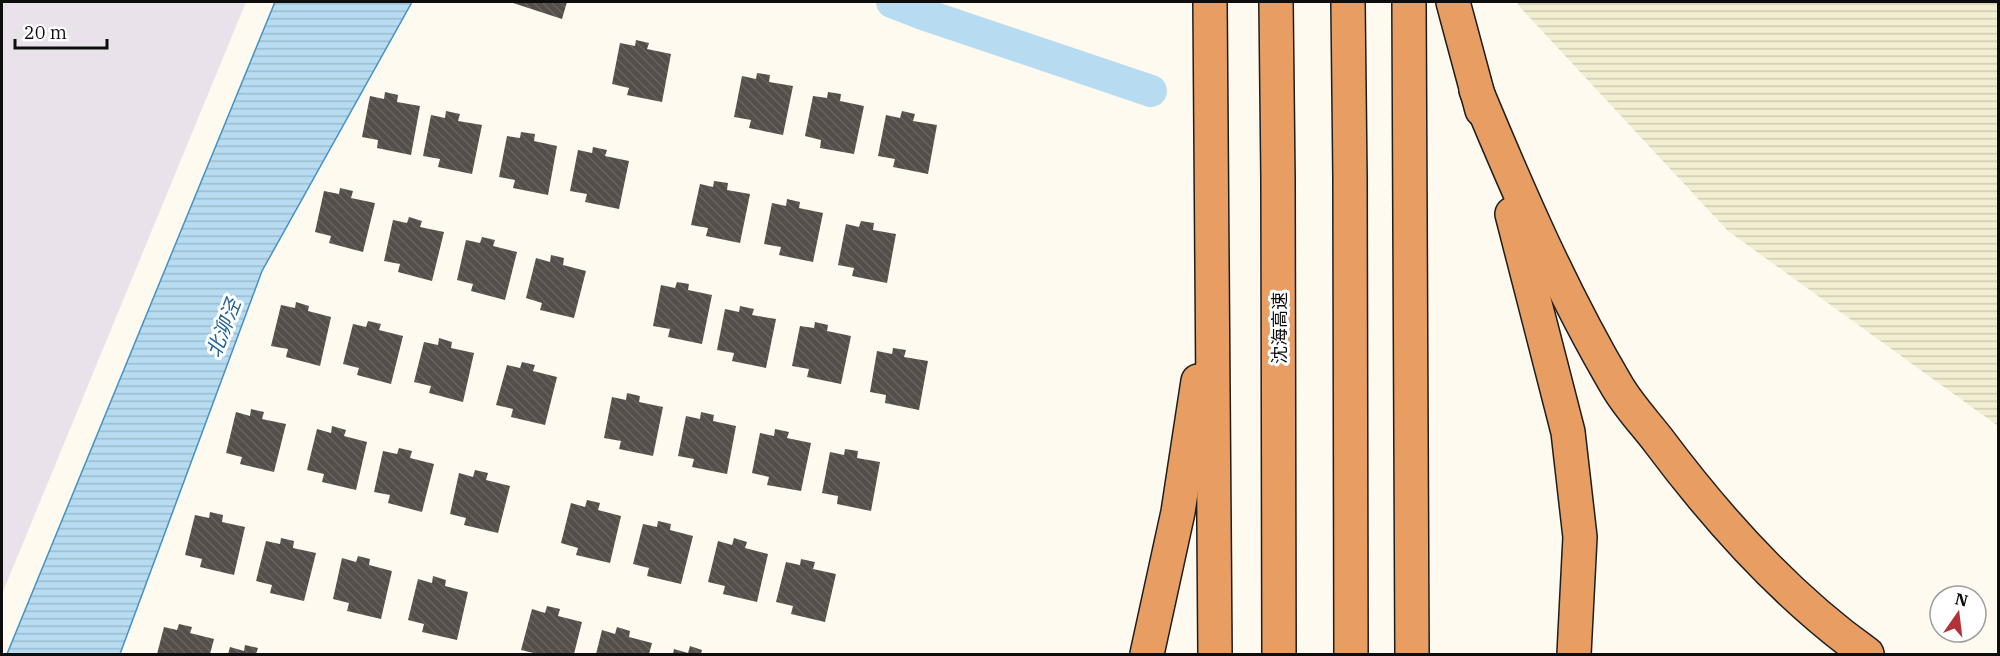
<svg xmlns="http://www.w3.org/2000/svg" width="2000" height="656" font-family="'IBM Plex Serif','Noto Sans SC',serif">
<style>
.industrial{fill:#eae2eb}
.farmland{fill:url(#farmland-rules)}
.water{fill:url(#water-rules);stroke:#4592c2;stroke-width:1.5}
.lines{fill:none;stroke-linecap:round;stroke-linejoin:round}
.canal{stroke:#b7dcf1;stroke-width:32}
.building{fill:url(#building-back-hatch)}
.highway-casing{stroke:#1e1e1e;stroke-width:36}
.highway{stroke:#e89d62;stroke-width:33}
.labels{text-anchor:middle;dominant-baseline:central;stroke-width:6;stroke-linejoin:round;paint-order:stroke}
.street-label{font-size:18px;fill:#0d0d0d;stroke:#fff}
.water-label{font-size:20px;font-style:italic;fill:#216494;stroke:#fff}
</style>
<defs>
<pattern id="farmland-rules" width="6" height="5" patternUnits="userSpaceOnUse" patternTransform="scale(1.5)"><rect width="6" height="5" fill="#f2eed1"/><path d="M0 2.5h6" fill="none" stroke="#cecbb2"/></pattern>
<pattern id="water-rules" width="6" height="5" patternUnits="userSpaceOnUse" patternTransform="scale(1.5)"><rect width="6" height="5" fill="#b7dcf1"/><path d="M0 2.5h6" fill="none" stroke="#9cbccd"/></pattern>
<pattern id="building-back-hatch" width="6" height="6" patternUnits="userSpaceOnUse" patternTransform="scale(1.5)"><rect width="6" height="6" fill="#554e4a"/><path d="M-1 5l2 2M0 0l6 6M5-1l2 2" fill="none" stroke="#686360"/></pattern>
</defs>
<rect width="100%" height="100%" fill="#fefaef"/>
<polygon class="industrial" points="2,2 246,2 2,594"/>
<polygon class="farmland" points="1518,2 1998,2 1998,426 1728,231 1518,5"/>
<polygon class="water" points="275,2 412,2 262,271 120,654 7,654"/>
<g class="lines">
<polyline class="canal" points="892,2 923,14 1151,91"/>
</g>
<g class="building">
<polygon points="510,2 567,2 562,19"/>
<polygon points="636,40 649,43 647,49 671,54 662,102 627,95 629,88 612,84 620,43 635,46"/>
<polygon points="757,73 770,75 769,82 793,86 783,135 749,128 751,120 734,117 742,76 756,79"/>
<polygon points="385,92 398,95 397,102 420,106 411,155 377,148 378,140 362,137 370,96 384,99"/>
<polygon points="828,92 841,94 840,101 864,106 854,154 820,148 821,140 805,136 813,96 827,98"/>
<polygon points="446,111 460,114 458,121 482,125 472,174 438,167 440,159 423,156 431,115 445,118"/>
<polygon points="902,111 915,114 913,121 937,125 928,174 893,167 895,159 878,156 886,115 900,118"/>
<polygon points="521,132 535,134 534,141 557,146 548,195 513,188 515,180 499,177 507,136 520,138"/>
<polygon points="593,147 607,150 605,156 629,161 619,209 585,202 587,194 570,191 578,150 592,153"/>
<polygon points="714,181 728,183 727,190 750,194 740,243 706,236 708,228 691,225 700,184 713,187"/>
<polygon points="340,188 353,191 351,198 375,203 363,252 329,243 331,236 315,232 324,191 339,194"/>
<polygon points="787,199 800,202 799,208 823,213 813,262 779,255 781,247 764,244 772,203 786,206"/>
<polygon points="409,217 422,221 420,227 444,232 432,281 398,272 400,264 384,261 393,220 407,223"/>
<polygon points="861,221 874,223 873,230 896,234 887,283 852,276 854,268 838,265 846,224 859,227"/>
<polygon points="482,237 495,240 493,246 517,252 505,300 471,291 473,284 457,280 466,240 480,243"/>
<polygon points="551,255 564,258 563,265 586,271 574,318 540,310 542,303 526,298 536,258 550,262"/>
<polygon points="677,282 689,284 688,290 712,295 702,344 668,337 670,329 653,326 661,285 675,288"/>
<polygon points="296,302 309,306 308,311 331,317 320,366 286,357 288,349 271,346 281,305 295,308"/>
<polygon points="740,306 754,309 752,315 776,319 766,368 732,361 734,353 717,350 725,309 739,312"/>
<polygon points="368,321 381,324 379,330 403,336 391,384 357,375 359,368 343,364 353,324 366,327"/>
<polygon points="815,322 828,325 827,331 851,336 841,384 807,377 809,369 792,366 800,326 814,328"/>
<polygon points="439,338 452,342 451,348 474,353 463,402 429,393 431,386 414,382 424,342 438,345"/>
<polygon points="893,348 906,350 904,357 928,361 919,410 885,403 886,395 870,392 877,351 892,354"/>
<polygon points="522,362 535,365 533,371 557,377 545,425 511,417 513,409 496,405 507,365 520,368"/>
<polygon points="627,393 640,396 639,402 663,407 653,456 619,449 621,441 604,438 612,397 626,400"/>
<polygon points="251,409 264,412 262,419 286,424 274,472 240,464 242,457 226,453 236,412 250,416"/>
<polygon points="701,412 714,415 713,421 736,426 727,474 692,467 694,459 678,456 686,416 700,419"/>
<polygon points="332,426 346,430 344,436 367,442 356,490 322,482 324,474 307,470 317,429 331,433"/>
<polygon points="775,429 789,432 787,438 811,443 801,491 767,485 769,477 752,473 760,433 774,436"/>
<polygon points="399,448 412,451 410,458 434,464 422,512 388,503 390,495 374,492 383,451 397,454"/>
<polygon points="845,449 858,451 857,458 880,462 871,511 837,504 838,496 822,493 830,452 844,455"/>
<polygon points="475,470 488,473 486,480 510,486 498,533 464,525 466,518 450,514 459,473 473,477"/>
<polygon points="587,500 600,503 598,510 621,516 610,563 576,555 578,548 561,543 571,503 585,507"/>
<polygon points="210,512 223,515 222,522 245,527 234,575 200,567 202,559 185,555 195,515 209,518"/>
<polygon points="658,521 671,524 670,530 693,536 681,584 647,576 649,568 633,564 643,524 657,527"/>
<polygon points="281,538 294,541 293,548 316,553 304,601 270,593 272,585 256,581 266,541 280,544"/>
<polygon points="734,538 747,542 745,548 768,554 757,602 723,594 725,586 708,582 718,541 732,545"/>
<polygon points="358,556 370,559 369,565 392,571 381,619 347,611 349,603 333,599 342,558 356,562"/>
<polygon points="801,559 815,562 813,569 836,574 825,622 791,614 793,606 776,602 786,562 800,565"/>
<polygon points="433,576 446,580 445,586 468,592 457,640 422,632 424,624 408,620 418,579 432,583"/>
<polygon points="547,606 560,609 558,616 582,622 574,654 538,654 521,650 532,609 545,613"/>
<polygon points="179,624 192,627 190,633 214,639 210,654 157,654 164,627 177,630"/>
<polygon points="617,627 630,631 629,637 652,643 649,654 596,654 602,630 615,634"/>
<polygon points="245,645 258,648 256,654 228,654 230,647 244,651"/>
<polygon points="690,646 702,650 701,654 673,654 674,649 688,653"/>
</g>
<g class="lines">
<defs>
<g id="highway">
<polyline points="1210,2 1215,654"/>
<polyline points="1276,2 1278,179 1279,654"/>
<polyline points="1348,2 1350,178 1351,654"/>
<polyline points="1409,2 1412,654"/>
<polyline points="1453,2 1482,110"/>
<path d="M1476 90C1518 191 1561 291 1617 386 1628 405 1644 422 1658 440 1717 519 1787 597 1867 654"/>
<polyline points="1512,214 1568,432 1580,537 1574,654"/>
<polyline points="1147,654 1178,512 1198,381"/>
</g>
</defs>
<use href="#highway" class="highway-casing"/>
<use href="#highway" class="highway"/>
</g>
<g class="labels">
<g class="street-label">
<text transform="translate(1279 328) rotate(-90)">沈海高速</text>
</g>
<g class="water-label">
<text transform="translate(223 328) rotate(-69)">北泖泾</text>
</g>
</g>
<rect width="2000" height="656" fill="none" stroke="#0d0d0d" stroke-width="6"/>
<g transform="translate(1958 614) rotate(14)"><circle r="28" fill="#ffffff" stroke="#9e9e9e" stroke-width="1.5"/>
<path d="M0-4.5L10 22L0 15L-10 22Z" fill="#b23139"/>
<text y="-9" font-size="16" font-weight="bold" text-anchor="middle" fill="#0d0d0d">N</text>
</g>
<path d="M15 39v9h92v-9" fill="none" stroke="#0d0d0d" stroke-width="3"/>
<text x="24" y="39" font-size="18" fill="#0d0d0d" stroke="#ffffff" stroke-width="4.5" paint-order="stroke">20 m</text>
</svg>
